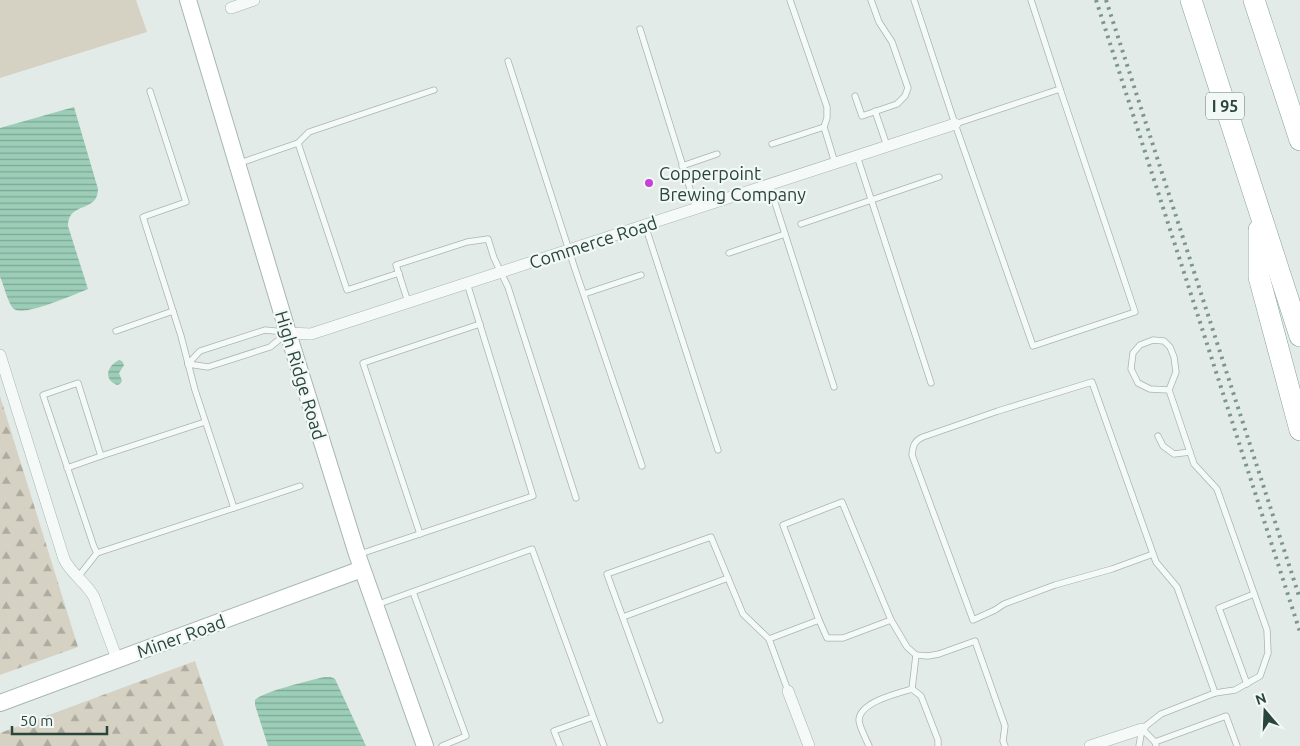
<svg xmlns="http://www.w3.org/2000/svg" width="1300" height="746" font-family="Ubuntu,sans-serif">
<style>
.green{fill:#d6d2c3}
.forest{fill:url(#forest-firs)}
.water{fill:url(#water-rules)}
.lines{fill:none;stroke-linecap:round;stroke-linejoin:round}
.lane-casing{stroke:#a7b6b1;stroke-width:7}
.street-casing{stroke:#a7b6b1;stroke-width:12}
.secondary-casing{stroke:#a7b6b1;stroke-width:18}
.highway-casing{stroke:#89a39a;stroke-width:22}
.lane{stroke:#f5f9f8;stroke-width:5.5}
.street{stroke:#f5f9f8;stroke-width:11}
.secondary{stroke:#fff;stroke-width:16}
.highway{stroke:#fff;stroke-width:21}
.rail{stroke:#7b968d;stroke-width:4;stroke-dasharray:2.5 5;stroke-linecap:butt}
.poi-dot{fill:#c641d7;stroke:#f2f8f6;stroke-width:2}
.labels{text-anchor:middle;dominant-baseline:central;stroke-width:4.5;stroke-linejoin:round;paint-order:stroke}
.shield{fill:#f2f8f6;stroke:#657b74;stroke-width:1}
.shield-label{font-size:16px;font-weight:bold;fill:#29453c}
.poi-label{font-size:18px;fill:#29453c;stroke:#f2f8f6;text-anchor:start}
.street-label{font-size:18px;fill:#29453c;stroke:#f2f8f6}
</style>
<defs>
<pattern id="forest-firs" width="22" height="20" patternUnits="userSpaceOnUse" patternTransform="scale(1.25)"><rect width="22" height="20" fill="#d6d2c3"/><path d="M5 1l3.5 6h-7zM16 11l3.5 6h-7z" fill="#aeaca0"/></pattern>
<pattern id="water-rules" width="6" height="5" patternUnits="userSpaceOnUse" patternTransform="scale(1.25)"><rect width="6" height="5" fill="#9bcdb7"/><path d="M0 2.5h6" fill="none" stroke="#7ea896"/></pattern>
</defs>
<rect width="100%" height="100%" fill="#e2ebe8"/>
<polygon class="green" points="0,0 136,0 147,32 0,78"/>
<g class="forest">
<polygon points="0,396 78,647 0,675"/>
<polygon points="195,661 224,746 0,746 0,733"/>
</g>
<g class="water">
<path d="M74 107 98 189C98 213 68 201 68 226L88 289C75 294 24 317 14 309 8 304 4 285 0 277V128Z"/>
<path d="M119 360 122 361 124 365 119 373 122 381 120 384 117 385C103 379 107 366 119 360Z"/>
<path d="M324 677H331L335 679 366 746H268L255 705V700C264 691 309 681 324 677Z"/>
</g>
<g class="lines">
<defs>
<g id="lane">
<polyline points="790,0 827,107 827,118 824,127 835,163"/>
<polyline points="914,0 955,124 1033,346 1135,312 1060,89 955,124"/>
<polyline points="1031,0 1060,89"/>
<polyline points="640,29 696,208"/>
<polyline points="508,61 575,269 642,466"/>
<polyline points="855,96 862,116 897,104 905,96 908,88 892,42 879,22 871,0"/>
<polyline points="875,111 887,146"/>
<polyline points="298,143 309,132 434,90"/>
<polyline points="772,144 824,127"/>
<polyline points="857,156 931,383"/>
<polyline points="240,163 298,143 347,290 399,273"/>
<polyline points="682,166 717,154"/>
<polyline points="769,184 834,387"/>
<polyline points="801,224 939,177"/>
<polyline points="645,225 718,450"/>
<polyline points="729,253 785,234"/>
<polyline points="584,294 641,275"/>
<polyline points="408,302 396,265 467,242 488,239 494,258 508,287 576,498"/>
<polyline points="116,331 173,311"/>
<polyline points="188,364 200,351 265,330 285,332"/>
<polyline points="188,364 208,367 270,347 286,334"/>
<polyline points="1169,390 1150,389 1138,383 1131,369 1133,353 1140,345 1153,340 1164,341 1170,347 1174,357 1176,372 1169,390 1194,464 1217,489 1267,630 1268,653 1260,676 1235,690 1215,693"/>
<polyline points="1158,436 1163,446 1174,454 1190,452"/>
<polyline points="101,456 205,422"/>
<polyline points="67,468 101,456 78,383 43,395 94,547 97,553 234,508 195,390 181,336 143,217 186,202 150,91"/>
<polyline points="234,508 300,486"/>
<polyline points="420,534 363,363 480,324"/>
<polyline points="360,554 533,496 467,283"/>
<polyline points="78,577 97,553"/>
<polyline points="413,592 466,736 442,746"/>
<polyline points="376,605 532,549 604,746"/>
<polyline points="623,617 728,578"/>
<polyline points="819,620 827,638 843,638 891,620"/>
<polyline points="1247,684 1219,608 1254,594"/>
<polyline points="912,689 921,696 938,740 938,746"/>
<polyline points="912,689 916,655"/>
<polyline points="788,691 769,639 819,620 783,525 842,502 891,620 907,647 916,655 928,656 939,654 975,641 1005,726 1003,741 1005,746"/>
<polyline points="660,720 607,574 711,537 743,614 769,639"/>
<polyline points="1142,729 1155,742 1156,746"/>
<polyline points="1155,742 1226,716 1237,746"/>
<polyline points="560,746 554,731 593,717"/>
<path d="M869 746C866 739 859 726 859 720 860 702 898 693 912 689"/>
<path d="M1139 746 1142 729 1161 714 1215 693 1177 587 1156 562 1092 382 998 411 923 437C914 441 913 446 912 455L973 620 995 610 1004 604 1055 585 1112 569 1153 554"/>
</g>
<g id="street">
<polyline points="231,8 254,0"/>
<polyline points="288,333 311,334 955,124"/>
<path d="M0 355 64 559C71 574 86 582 94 597L117 659"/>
<polyline points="788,691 809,746"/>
<polyline points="1090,746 1142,729"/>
</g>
<g id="secondary">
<polyline points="188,0 288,333 357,554 425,746"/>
<polyline points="0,703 362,569"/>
</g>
<g id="highway">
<polyline points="1191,0 1300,336"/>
<polyline points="1254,0 1300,140"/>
<polyline points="1259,230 1259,277 1300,430"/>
</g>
</defs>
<use href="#lane" class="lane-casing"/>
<use href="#street" class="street-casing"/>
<use href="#secondary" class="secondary-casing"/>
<use href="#highway" class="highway-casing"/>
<use href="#lane" class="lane"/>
<use href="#street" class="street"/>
<use href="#secondary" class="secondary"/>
<use href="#highway" class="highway"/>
<g class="rail">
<polyline points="1096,0 1300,632"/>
<polyline points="1106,0 1300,599"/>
</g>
</g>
<circle class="poi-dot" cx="649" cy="183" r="5"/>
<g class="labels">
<rect class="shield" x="1206" y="92.5" width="38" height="27" rx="4"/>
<g class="shield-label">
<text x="1225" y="106">I 95</text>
</g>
<g class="poi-label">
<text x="659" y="173">Copperpoint<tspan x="659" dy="21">Brewing Company</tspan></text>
</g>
<g class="street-label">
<text transform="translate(593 242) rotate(-18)">Commerce Road</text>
<text transform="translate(301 375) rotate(73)">High Ridge Road</text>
<text transform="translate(181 636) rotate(-20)">Miner Road</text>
</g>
</g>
<g transform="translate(1265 711) rotate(341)" stroke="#f2f8f6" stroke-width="4" paint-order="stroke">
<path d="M0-4L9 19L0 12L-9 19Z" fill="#29453c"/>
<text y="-8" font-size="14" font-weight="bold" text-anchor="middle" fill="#29453c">N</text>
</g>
<path d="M12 726v8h95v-8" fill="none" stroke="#29453c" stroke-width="2.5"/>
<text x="20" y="726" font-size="15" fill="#29453c" stroke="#f2f8f6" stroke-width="4" paint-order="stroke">50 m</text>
</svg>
